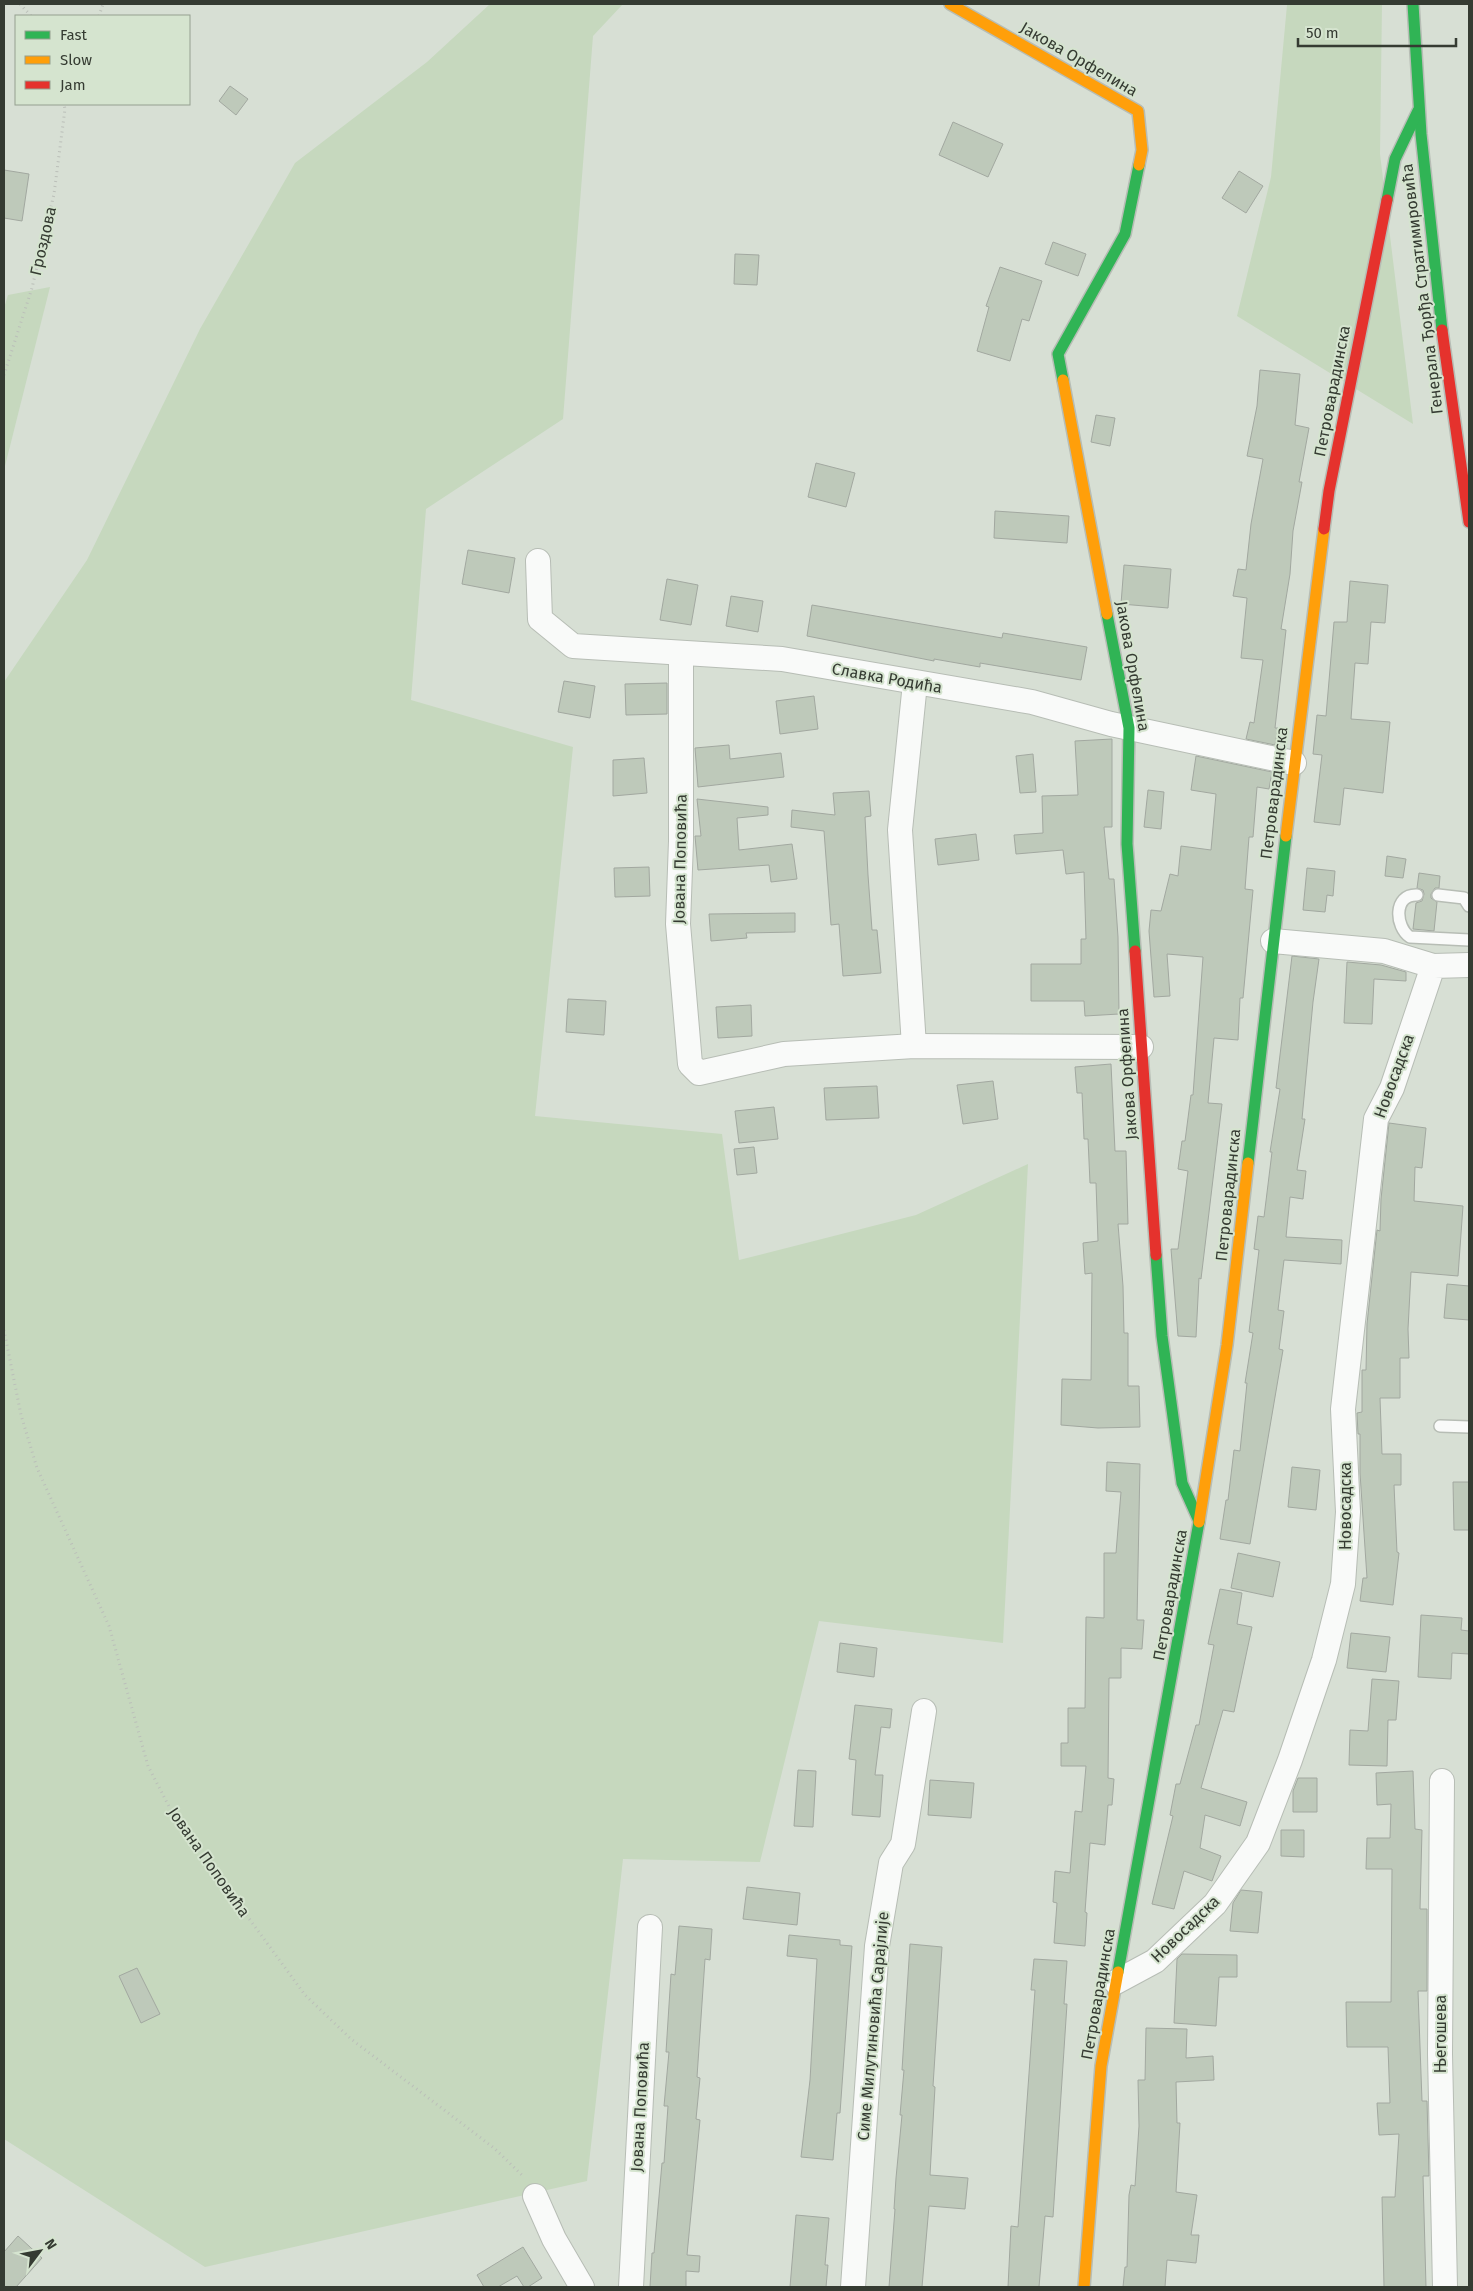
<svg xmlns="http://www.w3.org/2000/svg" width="1473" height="2291" font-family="'Fira Sans',sans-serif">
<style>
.green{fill:#c6d8be}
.building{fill:#bec9ba;stroke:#a2a8a0}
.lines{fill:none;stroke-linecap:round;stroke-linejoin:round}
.lane-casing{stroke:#b7bdb5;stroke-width:14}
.street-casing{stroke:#b7bdb5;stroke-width:26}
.fast-casing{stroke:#b7bdb5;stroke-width:14}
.slow-casing{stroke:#b7bdb5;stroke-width:14}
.jam-casing{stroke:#b7bdb5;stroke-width:14}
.path{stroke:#bbbfb9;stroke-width:3;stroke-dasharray:1 4;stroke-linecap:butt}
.lane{stroke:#f9faf9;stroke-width:11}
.street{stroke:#f9faf9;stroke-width:24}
.fast{stroke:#30b455;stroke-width:11}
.slow{stroke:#ff9f0a;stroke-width:11}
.jam{stroke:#e5322d;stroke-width:11}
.labels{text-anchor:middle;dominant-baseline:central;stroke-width:4;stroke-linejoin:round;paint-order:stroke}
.street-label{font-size:16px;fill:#353b32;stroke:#d5e4cf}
</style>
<rect width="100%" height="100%" fill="#d7dfd4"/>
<g class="green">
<polygon points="490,4 623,4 593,36 563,419 426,509 411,700 573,747 535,1116 722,1134 739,1260 916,1215 1028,1164 1003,1643 819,1621 760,1862 623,1859 587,2181 205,2267 4,2139 4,682 87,560 200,329 295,163 427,62"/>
<polygon points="1285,4 1382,4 1380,154 1413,424 1237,316 1271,177 1287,5"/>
<polygon points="50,287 4,470 4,308 8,295"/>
</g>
<g class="building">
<polygon points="230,86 248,99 236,115 219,101"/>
<polygon points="953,122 1003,144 988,177 939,155"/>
<polygon points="4,170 29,174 22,221 4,218"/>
<polygon points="1239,171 1263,186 1246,213 1222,198"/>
<polygon points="1053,242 1086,254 1078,276 1045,264"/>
<polygon points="735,254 759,255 757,285 734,284"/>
<polygon points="1000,267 1042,281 1029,321 1022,319 1010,361 977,351 989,307 986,306"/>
<polygon points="1260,370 1300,374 1295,425 1309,428 1299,482 1302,482 1293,531 1290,574 1281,629 1286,630 1275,728 1278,728 1275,745 1246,739 1250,722 1254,723 1263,660 1241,658 1247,598 1233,596 1238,569 1246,570 1251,524 1263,459 1247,456 1257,406"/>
<polygon points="1096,415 1115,418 1110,446 1091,442"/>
<polygon points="816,463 855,473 846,507 808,497"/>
<polygon points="995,511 1069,516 1067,543 994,538"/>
<polygon points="468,550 515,558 509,593 462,584"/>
<polygon points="1124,565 1171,569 1168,608 1121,604"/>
<polygon points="667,579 698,585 691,625 660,620"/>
<polygon points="1350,581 1388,585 1385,623 1371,622 1368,664 1355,663 1351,719 1390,722 1383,793 1344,788 1340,825 1314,822 1322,755 1313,754 1317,715 1326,716 1334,622 1347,622"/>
<polygon points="731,596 763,601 758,632 726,626"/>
<polygon points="812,605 1002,638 1003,633 1087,647 1081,680 980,663 980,667 934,659 934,661 807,636"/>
<polygon points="564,681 595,686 590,718 558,712"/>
<polygon points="667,683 667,714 626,715 625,684"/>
<polygon points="814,696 818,729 780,734 776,701"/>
<polygon points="1112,739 1112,827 1104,827 1109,879 1114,879 1118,937 1119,1014 1085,1016 1084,1001 1031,1001 1031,964 1081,964 1081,939 1086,939 1084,872 1066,874 1063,850 1016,854 1014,835 1043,833 1042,796 1078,795 1075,741"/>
<polygon points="729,745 730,759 781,753 784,777 698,787 695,748"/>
<polygon points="1033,754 1036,792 1020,793 1016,756"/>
<polygon points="1196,756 1272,772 1269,789 1257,787 1253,837 1249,837 1245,889 1253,890 1243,998 1240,998 1238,1040 1214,1038 1208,1103 1222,1104 1201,1279 1199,1278 1196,1337 1178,1336 1171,1249 1178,1249 1188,1171 1178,1169 1182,1141 1185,1141 1191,1095 1193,1095 1203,957 1167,954 1170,996 1154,997 1149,931 1151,910 1161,911 1170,874 1178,876 1181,846 1211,850 1216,794 1191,790"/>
<polygon points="644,758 647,793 613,796 613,760"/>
<polygon points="1148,790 1164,792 1161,829 1144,827"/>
<polygon points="869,791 871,816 865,817 868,875 872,930 877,930 881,973 843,976 839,924 831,925 824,831 791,827 792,810 835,815 833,793"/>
<polygon points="697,799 768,807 768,815 737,818 739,850 792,844 797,879 771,882 769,865 698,870 695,836 701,836"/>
<polygon points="976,834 979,860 938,865 935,839"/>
<polygon points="1387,856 1406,859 1403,878 1385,876"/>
<polygon points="649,867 650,896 615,897 614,868"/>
<polygon points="1307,868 1335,871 1333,896 1327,895 1325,912 1303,910"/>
<polygon points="1419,873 1440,876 1439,888 1435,888 1431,894 1431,898 1437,902 1434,931 1413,929 1416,903 1422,901 1424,894 1423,890 1417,888"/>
<polygon points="795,913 795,932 746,933 747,938 711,941 709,914"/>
<polygon points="1292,956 1319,959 1313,1002 1302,1119 1305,1119 1297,1170 1306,1171 1303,1199 1290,1197 1286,1237 1342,1240 1341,1264 1284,1260 1278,1310 1284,1311 1279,1349 1283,1350 1250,1544 1220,1539 1226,1500 1228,1500 1234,1450 1240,1451 1247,1383 1245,1383 1253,1333 1249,1332 1259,1250 1254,1249 1258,1216 1264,1217 1272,1152 1270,1152 1280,1089 1276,1088"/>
<polygon points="1347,962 1381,965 1406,972 1406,981 1374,979 1372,1024 1344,1023"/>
<polygon points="568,999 606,1001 604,1035 566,1032"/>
<polygon points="751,1005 752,1036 718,1038 716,1007"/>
<polygon points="1111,1064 1115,1151 1126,1151 1128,1224 1118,1224 1123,1286 1124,1333 1128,1333 1128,1386 1139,1386 1140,1427 1098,1428 1061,1425 1062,1379 1091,1380 1092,1273 1085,1274 1083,1243 1098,1241 1096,1183 1090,1183 1088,1139 1084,1139 1082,1093 1077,1093 1075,1067"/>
<polygon points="993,1081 998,1119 963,1124 957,1085"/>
<polygon points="877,1086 879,1118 826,1120 824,1088"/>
<polygon points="774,1107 778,1139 739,1143 735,1111"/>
<polygon points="1389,1123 1426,1128 1422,1168 1415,1167 1414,1201 1463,1206 1458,1276 1411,1272 1408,1329 1409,1358 1400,1358 1400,1398 1380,1398 1382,1454 1401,1454 1401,1485 1394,1485 1397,1552 1399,1553 1393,1605 1360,1601 1363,1578 1367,1578 1360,1473 1360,1434 1358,1434 1357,1413 1362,1412 1362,1370 1366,1370 1367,1324 1377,1230 1380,1231 1381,1199"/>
<polygon points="754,1147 757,1173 737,1175 734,1149"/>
<polygon points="1447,1284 1469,1286 1469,1320 1444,1318"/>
<polygon points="1107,1462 1140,1464 1137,1620 1144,1620 1142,1649 1121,1648 1121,1678 1109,1678 1108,1778 1114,1779 1112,1805 1108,1805 1105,1845 1090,1843 1085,1912 1087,1913 1085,1946 1054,1943 1057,1903 1053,1902 1055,1871 1070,1873 1075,1811 1082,1812 1086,1766 1061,1766 1061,1743 1068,1743 1068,1708 1085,1708 1086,1617 1104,1618 1104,1553 1116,1553 1121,1492 1106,1491"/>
<polygon points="1292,1467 1320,1470 1316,1510 1288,1507"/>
<polygon points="1453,1482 1469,1482 1469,1530 1454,1530"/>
<polygon points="1238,1553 1280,1562 1273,1597 1231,1588"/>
<polygon points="1220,1589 1242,1593 1237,1624 1252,1627 1234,1712 1223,1710 1201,1788 1247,1802 1240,1826 1205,1815 1200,1848 1221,1856 1212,1881 1184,1871 1174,1909 1152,1904 1173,1816 1170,1815 1176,1784 1180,1784 1196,1725 1199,1725 1214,1645 1208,1644"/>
<polygon points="1421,1615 1462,1618 1461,1630 1469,1631 1469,1654 1452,1653 1451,1679 1418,1677"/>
<polygon points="1351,1633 1390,1637 1386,1672 1347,1668"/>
<polygon points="840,1643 877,1648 874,1677 837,1672"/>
<polygon points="1372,1679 1399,1681 1396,1720 1388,1720 1387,1766 1349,1765 1350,1730 1368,1731"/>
<polygon points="855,1705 892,1709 890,1728 881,1727 875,1775 883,1775 880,1817 852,1815 856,1760 849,1759"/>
<polygon points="798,1770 816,1771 813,1827 794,1826"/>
<polygon points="1413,1771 1415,1829 1422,1830 1420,1909 1427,1909 1427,1991 1418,1991 1422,2101 1427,2101 1429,2176 1423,2176 1426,2287 1384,2287 1382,2197 1395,2197 1399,2134 1379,2135 1377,2103 1390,2103 1388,2047 1347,2047 1346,2002 1391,2002 1392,1869 1366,1869 1367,1838 1390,1838 1391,1804 1377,1805 1376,1773"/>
<polygon points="1298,1778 1317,1778 1317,1812 1293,1812 1293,1791"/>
<polygon points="930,1780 974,1783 971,1818 928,1815"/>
<polygon points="1281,1830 1304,1830 1304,1857 1281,1856"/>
<polygon points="747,1887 800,1893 797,1925 743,1919"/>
<polygon points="1241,1890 1262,1892 1258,1933 1230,1931 1233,1903"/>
<polygon points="679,1926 712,1929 710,1960 705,1959 697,2077 700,2078 696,2119 700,2120 687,2255 700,2256 699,2272 686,2271 686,2287 650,2287 652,2253 654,2253 662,2163 664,2163 668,2106 664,2106 669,2052 666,2052 671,1974 675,1975"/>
<polygon points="789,1935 840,1940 840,1945 852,1946 840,2113 837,2113 833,2160 801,2157 810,2080 817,1959 787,1956"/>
<polygon points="910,1944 942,1947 933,2086 935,2087 930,2175 968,2178 965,2209 929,2206 922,2287 889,2287 895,2209 894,2209 896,2178 902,2115 900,2115 904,2070 902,2070"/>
<polygon points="1182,1954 1237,1955 1237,1977 1219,1977 1216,2026 1174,2023 1177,1959"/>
<polygon points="1034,1959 1067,1961 1064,2004 1067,2004 1053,2217 1045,2216 1039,2287 1008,2287 1011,2226 1018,2227 1035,1990 1031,1990"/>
<polygon points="137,1968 160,2014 141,2023 119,1976"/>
<polygon points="1146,2028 1187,2029 1186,2058 1213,2056 1214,2080 1176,2082 1177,2123 1180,2123 1176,2192 1197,2195 1191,2235 1199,2235 1196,2263 1167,2260 1165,2287 1123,2287 1125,2267 1127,2267 1129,2195 1131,2185 1135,2186 1139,2126 1138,2080 1145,2080"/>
<polygon points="796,2215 829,2218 825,2265 828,2265 826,2287 790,2287"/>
<polygon points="18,2236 42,2258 16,2287 4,2287 4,2252"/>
<polygon points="523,2247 542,2278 528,2287 524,2287 517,2276 498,2287 484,2287 477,2275"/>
</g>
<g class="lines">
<defs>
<g id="lane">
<path d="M1417 895C1393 894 1395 927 1410 937L1469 940"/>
<polyline points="1438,895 1464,898 1469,906"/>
<polyline points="1440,1426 1469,1427"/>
</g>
<g id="street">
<polyline points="538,561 540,619 573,646 782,659 1032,702 1111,724 1294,763"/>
<polyline points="681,654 681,841 678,924 690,1064 699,1073 784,1054 914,1046 1141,1047"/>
<polyline points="1273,941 1384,951 1433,966"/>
<polyline points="914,1046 900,830 915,683"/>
<polyline points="1442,1781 1440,2054 1445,2287"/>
<polyline points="1116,1982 1155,1961 1215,1904 1258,1843 1290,1760 1324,1660 1343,1584 1348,1512 1343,1409 1376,1119 1392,1088 1433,966 1469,965"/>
<polyline points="535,2196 554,2239 582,2287"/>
<polyline points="631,2287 650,1927"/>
<polyline points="853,2287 877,1946 891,1863 903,1844 924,1711"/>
</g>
<g id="fast">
<polyline points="1413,4 1421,134 1442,330"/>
<polyline points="1387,200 1395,159 1418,111"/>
<polyline points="1063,380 1058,354 1125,234 1139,165"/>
<polyline points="1107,614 1129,728 1127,844 1135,951"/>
<polyline points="1248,1163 1286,836"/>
<polyline points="1156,1255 1162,1336 1182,1483 1199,1521"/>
<polyline points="1118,1972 1199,1522"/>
</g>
<g id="slow">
<polyline points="950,4 1138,111 1142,150 1139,165"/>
<polyline points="1063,380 1107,614"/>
<polyline points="1286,836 1324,529"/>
<polyline points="1199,1522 1227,1345 1248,1163"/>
<polyline points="1084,2287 1101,2066 1118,1972"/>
</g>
<g id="jam">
<polyline points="1442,330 1469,522"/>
<polyline points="1324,529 1329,491 1387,200"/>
<polyline points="1135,951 1156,1255"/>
</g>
</defs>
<use href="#lane" class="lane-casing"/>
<use href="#street" class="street-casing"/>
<use href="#fast" class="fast-casing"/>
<use href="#slow" class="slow-casing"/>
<use href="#jam" class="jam-casing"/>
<g class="path">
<polyline points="20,4 31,16"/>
<polyline points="99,16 103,4"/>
<polyline points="4,375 32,288 54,194 65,109 64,104"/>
<polyline points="4,1330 21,1415 37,1468 109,1626 148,1766 174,1816 305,1995 351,2039 494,2148 524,2177"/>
</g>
<use href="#lane" class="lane"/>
<use href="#street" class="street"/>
<use href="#fast" class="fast"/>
<use href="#slow" class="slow"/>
<use href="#jam" class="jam"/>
</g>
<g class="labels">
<g class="street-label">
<text transform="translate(1079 59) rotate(30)">Јакова Орфелина</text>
<text transform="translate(43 241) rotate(-77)">Гроздова</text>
<text transform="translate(1422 289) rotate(-97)">Генерала Ђорђа Стратимировића</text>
<text transform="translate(1332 391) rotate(-79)">Петроварадинска</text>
<text transform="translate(1133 666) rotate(80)">Јакова Орфелина</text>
<text transform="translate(887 678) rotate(10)">Славка Родића</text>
<text transform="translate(1274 793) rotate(-83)">Петроварадинска</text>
<text transform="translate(680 859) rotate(-89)">Јована Поповића</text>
<text transform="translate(1127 1074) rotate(-94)">Јакова Орфелина</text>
<text transform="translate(1394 1076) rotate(-70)">Новосадска</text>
<text transform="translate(1228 1195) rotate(-84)">Петроварадинска</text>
<text transform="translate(1345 1506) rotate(-90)">Новосадска</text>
<text transform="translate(1170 1595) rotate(-80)">Петроварадинска</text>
<text transform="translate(209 1862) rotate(55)">Јована Поповића</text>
<text transform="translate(1185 1929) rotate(-44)">Новосадска</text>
<text transform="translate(1098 1994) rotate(-80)">Петроварадинска</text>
<text transform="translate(873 2026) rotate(-85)">Симе Милутиновића Сарајлије</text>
<text transform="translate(1440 2034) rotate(-90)">Његошева</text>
<text transform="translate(640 2107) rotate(-87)">Јована Поповића</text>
</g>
</g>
<rect width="1473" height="2291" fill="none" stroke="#353b32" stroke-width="10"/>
<rect x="15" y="15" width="175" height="90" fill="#d5e4cf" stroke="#95a090"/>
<rect x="25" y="31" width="25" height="8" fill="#30b455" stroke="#95a090"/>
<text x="60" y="40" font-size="15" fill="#353b32">Fast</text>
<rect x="25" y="56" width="25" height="8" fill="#ff9f0a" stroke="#95a090"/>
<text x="60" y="65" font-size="15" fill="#353b32">Slow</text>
<rect x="25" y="81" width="25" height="8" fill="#e5322d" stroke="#95a090"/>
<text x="60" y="90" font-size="15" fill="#353b32">Jam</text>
<g transform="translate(40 2251) rotate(58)" stroke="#d5e4cf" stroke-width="4" paint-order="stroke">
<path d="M0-4L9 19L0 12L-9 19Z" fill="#353b32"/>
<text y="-8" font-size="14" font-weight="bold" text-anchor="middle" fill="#353b32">N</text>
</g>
<path d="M1298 38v8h158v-8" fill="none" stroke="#353b32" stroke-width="2.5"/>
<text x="1306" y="38" font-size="15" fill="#353b32" stroke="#d5e4cf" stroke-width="4" paint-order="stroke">50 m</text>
</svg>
